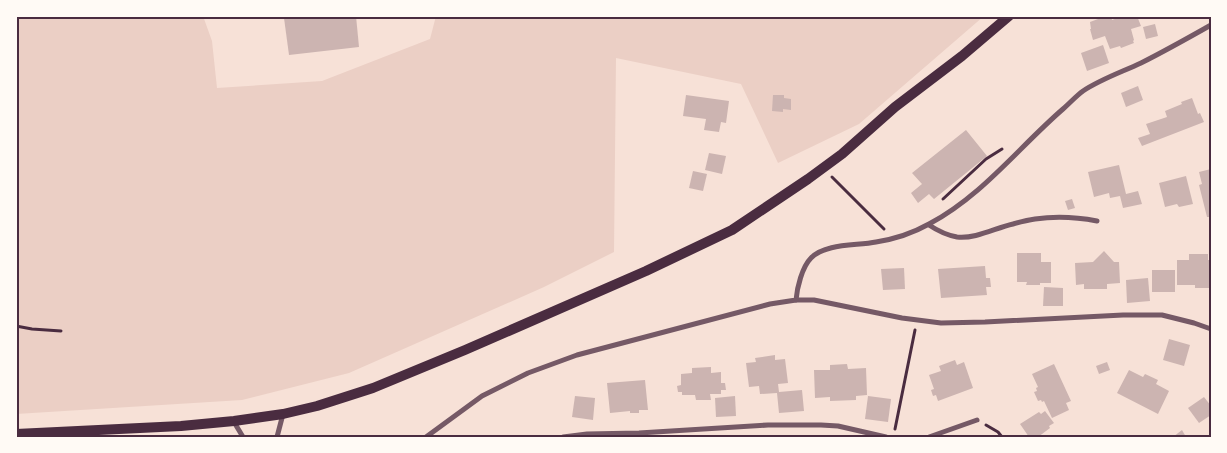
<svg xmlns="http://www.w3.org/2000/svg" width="1227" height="453" font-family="Mulish,sans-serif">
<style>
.green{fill:#ebcfc5}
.building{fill:#ccb4b1}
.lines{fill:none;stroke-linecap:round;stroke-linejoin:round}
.path{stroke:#4a2c40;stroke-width:3}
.minor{stroke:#755966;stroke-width:5}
.secondary{stroke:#4a2c40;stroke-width:10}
.neatline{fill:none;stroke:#4a2c40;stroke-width:2}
</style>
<rect width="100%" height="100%" fill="#f7e1d7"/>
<polygon class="green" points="16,16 203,16 212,41 217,88 322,81 430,39 436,16 984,16 859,124 778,163 741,84 616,58 614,252 544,287 349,373 242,400 16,414"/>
<g class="building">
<polygon points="300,16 356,16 359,47 289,55 284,18"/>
<polygon points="1106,16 1111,16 1112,20 1123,16 1137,16 1141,26 1131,29 1134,40 1133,41 1134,43 1121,48 1120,46 1110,49 1105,36 1093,40 1090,29 1091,29 1090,22"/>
<polygon points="1155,24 1158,36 1146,39 1143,27"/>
<polygon points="1103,45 1109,63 1087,71 1081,53"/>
<polygon points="1138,86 1143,100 1126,107 1121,93"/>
<polygon points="686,95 729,101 726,123 721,122 719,132 704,130 706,119 683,116"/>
<polygon points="773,95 784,95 784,98 791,99 791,110 783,109 783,112 772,111"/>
<polygon points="1192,98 1198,114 1200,113 1204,122 1142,146 1138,138 1150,134 1146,124 1167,117 1165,111 1182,104 1181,102"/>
<polygon points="966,130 987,156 934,199 929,194 918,203 911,193 922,184 912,173"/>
<polygon points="709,153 726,156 722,174 705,170"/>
<polygon points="1119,165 1126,194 1138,191 1142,204 1123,208 1120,196 1110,198 1109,193 1094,197 1088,172"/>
<polygon points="1211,169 1211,217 1207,217 1199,185 1202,184 1199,172"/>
<polygon points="693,171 707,174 703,191 689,188"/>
<polygon points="1186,176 1193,204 1179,207 1177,204 1165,207 1159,183"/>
<polygon points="1072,199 1075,208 1068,210 1065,201"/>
<polygon points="1104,251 1114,262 1119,262 1120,283 1107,284 1107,289 1084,289 1084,284 1076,285 1075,263 1093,262"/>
<polygon points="1017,253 1041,253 1041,262 1051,262 1051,283 1040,283 1040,285 1026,285 1027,282 1017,282"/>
<polygon points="1189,254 1208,254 1208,260 1211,260 1211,285 1210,285 1210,288 1195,288 1195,285 1177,285 1177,260 1189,260"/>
<polygon points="985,266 986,278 990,278 991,287 986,287 987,295 941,298 938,269"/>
<polygon points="904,268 905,289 883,290 881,269"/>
<rect x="1152" y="270" width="23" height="22"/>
<polygon points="1148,278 1150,301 1127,303 1126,280"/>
<polygon points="1044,287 1063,288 1063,306 1043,306"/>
<polygon points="1169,339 1190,345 1184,366 1163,360"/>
<polygon points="775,355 775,360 785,359 788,383 778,384 779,392 802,390 804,411 779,413 777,393 760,394 759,386 749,387 746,363 756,362 755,358"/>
<polygon points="955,360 957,365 964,362 973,388 938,401 936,395 933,396 931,390 934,389 929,375 941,371 939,366"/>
<polygon points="1107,362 1110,370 1099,374 1096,366"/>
<polygon points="847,364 848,369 866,368 867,395 856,396 856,400 830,401 830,397 815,398 814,370 830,370 830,365"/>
<polygon points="1054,364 1071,401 1066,403 1069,410 1052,418 1044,401 1042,402 1041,400 1038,401 1034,392 1037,391 1036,388 1038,387 1032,374"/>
<polygon points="711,367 711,373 721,372 721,383 725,383 726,390 721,390 721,394 710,394 711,400 696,400 695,395 682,395 682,392 678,392 677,386 681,385 681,374 692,373 692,368"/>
<polygon points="1129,370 1143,377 1145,374 1158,380 1156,384 1169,391 1158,414 1117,393"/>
<polygon points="645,380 648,410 639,410 639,413 630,413 630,411 610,413 607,383"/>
<polygon points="575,396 595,398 593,420 572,417"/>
<polygon points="735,396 736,416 716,417 715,398"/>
<polygon points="868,396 891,399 888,422 865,419"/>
<polygon points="1204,397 1211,406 1211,415 1199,423 1188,408"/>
<polygon points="1045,411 1054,423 1049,426 1050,428 1038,437 1029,437 1020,424 1039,412 1041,414"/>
<polygon points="1182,430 1186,437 1173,437"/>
</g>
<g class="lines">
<g class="path">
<polyline points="832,177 884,229"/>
<polyline points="943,199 986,159 1002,149"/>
<polyline points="16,326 32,329 61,331"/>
<polyline points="986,425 998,432 1002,437"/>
<polyline points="895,429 915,330"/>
</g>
<g class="minor">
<path d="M929 225C938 231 946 235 957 237 976 239 995 228 1013 224 1020 222 1028 220 1035 219 1056 216 1076 217 1097 221"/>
<polyline points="796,300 814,300 902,318 941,323 985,322 1123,315 1162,315 1194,323 1211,329"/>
<polyline points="234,422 243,437"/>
<polyline points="277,437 283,414"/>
<path d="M426 437 482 396 528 373 577 355 770 304 796 300C797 288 802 267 811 258 826 243 856 246 876 242 895 239 913 233 929 224 982 196 1019 147 1063 109 1070 103 1076 96 1083 91 1101 79 1122 72 1141 63 1165 51 1188 38 1211 25"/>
<polyline points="563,437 587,434 639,433 768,425 821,425 838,426 886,437"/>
<polyline points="929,437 977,420"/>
</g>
<polyline class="secondary" points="16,434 181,426 234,421 283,414 317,406 373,388 465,350 646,271 732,230 808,179 842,154 895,107 962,56 1009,16"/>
</g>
<rect width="1227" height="453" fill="none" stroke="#fffaf5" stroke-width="35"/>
<rect x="18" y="18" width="1192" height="418" class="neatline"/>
</svg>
